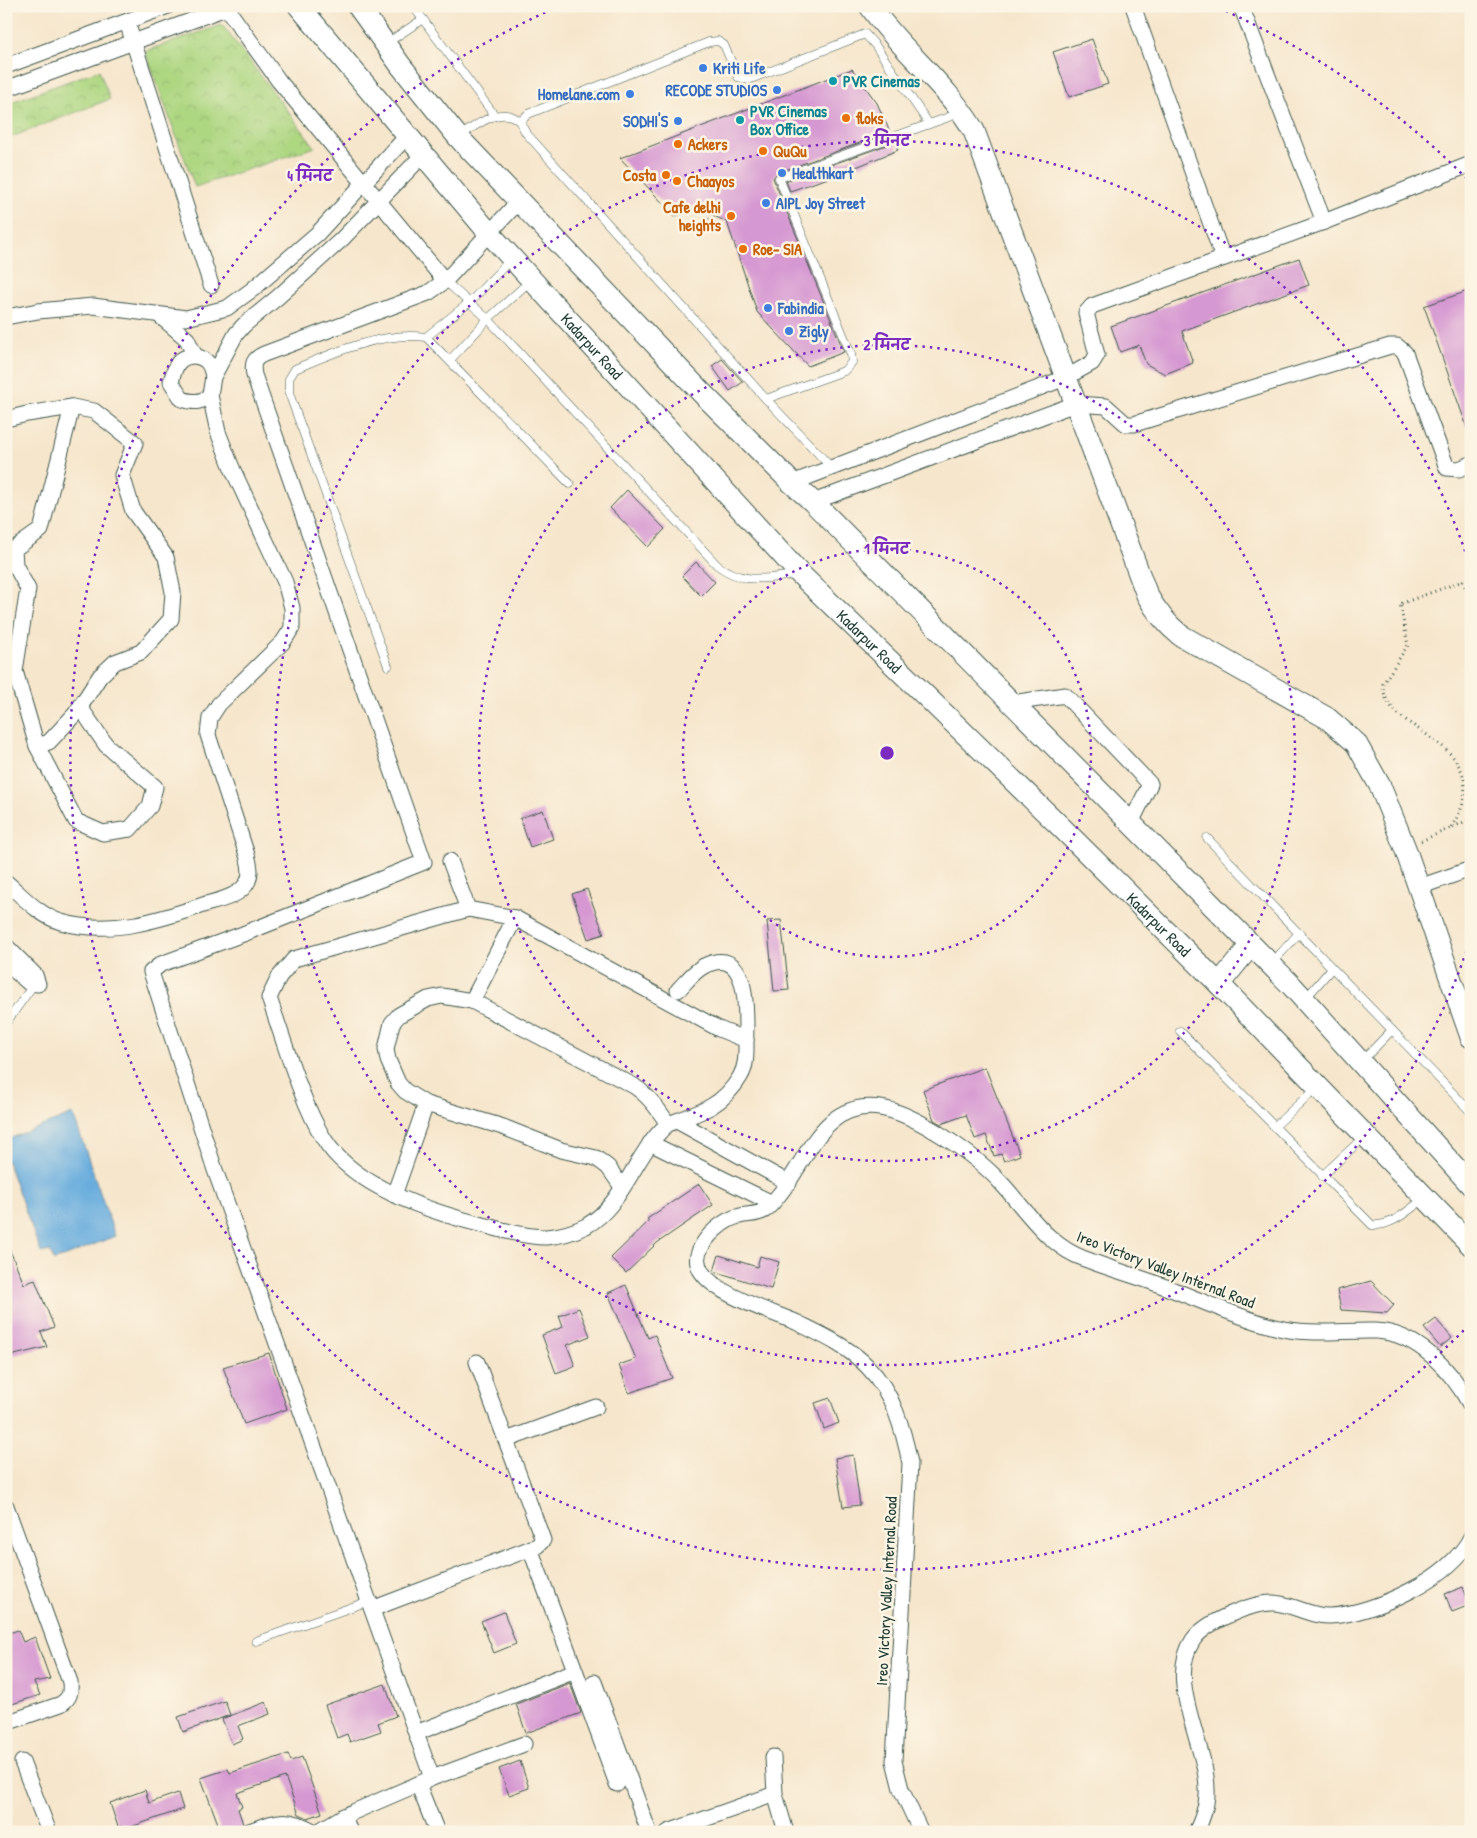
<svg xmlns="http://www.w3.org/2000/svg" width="1477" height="1838" font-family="'Patrick Hand','Playpen Sans Deva',sans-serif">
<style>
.park{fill:url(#park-crowns);stroke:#668a5b}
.water{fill:#69adde;stroke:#447589}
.building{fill:#d698d2}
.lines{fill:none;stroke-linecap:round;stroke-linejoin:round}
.lane-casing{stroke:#3f564b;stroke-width:9}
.street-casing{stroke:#3f564b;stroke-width:17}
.secondary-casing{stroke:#3f564b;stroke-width:23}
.path{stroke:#3f564b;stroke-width:3;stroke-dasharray:1 4;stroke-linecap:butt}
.lane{stroke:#fff;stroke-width:8}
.street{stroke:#fff;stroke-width:15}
.secondary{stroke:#fff;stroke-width:21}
.ring{fill:none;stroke:#7b2cbf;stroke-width:2.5;stroke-dasharray:2.5 5}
.shop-dot{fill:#3f7fe0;stroke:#fcf5e5;stroke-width:2}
.culture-dot{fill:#0f9aa8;stroke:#fcf5e5;stroke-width:2}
.food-dot{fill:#e8710a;stroke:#fcf5e5;stroke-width:2}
.labels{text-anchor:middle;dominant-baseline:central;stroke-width:5;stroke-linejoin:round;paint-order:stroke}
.shop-label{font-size:16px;font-weight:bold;fill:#366cbe;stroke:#fcf5e5;text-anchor:start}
.culture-label{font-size:16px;font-weight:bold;fill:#0d838f;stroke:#fcf5e5;text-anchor:start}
.food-label{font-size:16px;font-weight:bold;fill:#c56008;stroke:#fcf5e5;text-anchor:start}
.street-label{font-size:16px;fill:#1f3d34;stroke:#fcf5e5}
.centre{fill:#7b2cbf;stroke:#fcf5e5;stroke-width:2.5}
.ring-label{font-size:15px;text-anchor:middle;font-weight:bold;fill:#7b2cbf;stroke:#fcf5e5;stroke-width:5;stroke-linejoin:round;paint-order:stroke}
</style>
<defs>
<pattern id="park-crowns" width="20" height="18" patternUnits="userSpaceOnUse" patternTransform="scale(1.25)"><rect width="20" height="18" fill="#aed782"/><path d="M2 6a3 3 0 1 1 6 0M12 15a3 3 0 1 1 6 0" fill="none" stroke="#95b971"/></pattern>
</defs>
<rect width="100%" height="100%" fill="#fcf5e5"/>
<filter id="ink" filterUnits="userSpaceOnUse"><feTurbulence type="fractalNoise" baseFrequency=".02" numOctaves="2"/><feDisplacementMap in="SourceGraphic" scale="10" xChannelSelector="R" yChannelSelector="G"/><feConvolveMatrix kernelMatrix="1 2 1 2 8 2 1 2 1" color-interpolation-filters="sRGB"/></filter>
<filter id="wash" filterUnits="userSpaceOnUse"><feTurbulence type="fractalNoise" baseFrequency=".0096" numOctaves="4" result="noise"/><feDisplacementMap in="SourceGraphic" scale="20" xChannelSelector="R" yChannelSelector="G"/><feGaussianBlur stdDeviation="1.12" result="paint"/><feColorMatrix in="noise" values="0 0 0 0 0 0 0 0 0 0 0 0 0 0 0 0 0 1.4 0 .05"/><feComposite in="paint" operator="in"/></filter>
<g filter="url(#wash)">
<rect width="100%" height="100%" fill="#f6e6cc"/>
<g class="park">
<polygon points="222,25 315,147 195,187 145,51"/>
<polygon points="99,70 110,99 6,139 6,104"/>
</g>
<polygon class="water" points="73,1114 115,1236 54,1261 50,1251 41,1253 6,1158 6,1140"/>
<g id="blocks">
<g class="building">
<polygon points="1092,39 1108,84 1069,97 1053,52"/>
<polygon points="852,69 877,103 890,132 777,173 773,178 844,352 808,366 757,312 727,222 716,217 706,205 675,216 620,158"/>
<polygon points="895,142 898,150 834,176 790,191 786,181"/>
<polygon points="1299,258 1309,285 1182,331 1193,363 1165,374 1146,364 1139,345 1120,352 1111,326"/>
<polygon points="1471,290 1471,433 1469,433 1424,306"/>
<polygon points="722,359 743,382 730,391 712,366"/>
<polygon points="627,490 665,529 648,547 610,508"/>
<polygon points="696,562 715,582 701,596 682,576"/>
<polygon points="543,810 553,839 530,847 520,818"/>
<polygon points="587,889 604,934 588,939 572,894"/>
<polygon points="781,920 789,990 774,991 767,921"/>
<polygon points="985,1067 1020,1155 1004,1161 1001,1154 994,1156 986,1135 975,1139 966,1115 941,1124 934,1120 923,1090"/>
<polygon points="699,1184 713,1205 657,1243 626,1273 611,1258 649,1221 647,1219"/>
<polygon points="6,1241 24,1284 35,1280 54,1327 41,1332 47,1347 6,1357"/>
<polygon points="719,1255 757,1267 760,1256 779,1262 771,1289 714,1271"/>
<polygon points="1371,1281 1394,1305 1387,1313 1341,1310 1337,1290"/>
<polygon points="626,1285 648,1338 655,1335 672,1378 629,1393 619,1365 636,1359 608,1293"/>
<polygon points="579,1308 590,1336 567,1345 575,1366 556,1373 542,1335 563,1327 559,1316"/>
<polygon points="1436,1319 1452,1338 1440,1347 1424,1328"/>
<polygon points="269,1353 287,1409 244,1424 223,1367"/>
<polygon points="830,1398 839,1423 824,1429 815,1403"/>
<polygon points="853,1455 860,1505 843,1507 835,1458"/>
<polygon points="1463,1587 1470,1605 1452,1612 1445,1594"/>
<polygon points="504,1612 516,1644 494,1653 481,1621"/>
<polygon points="18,1630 23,1642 35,1637 50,1679 34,1682 40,1695 6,1706 6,1634"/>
<polygon points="570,1683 581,1713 526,1733 516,1704"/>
<polygon points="385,1684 396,1716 378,1723 381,1731 350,1742 347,1734 337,1738 325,1705"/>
<polygon points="225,1701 230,1715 183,1732 178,1717"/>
<polygon points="266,1702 270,1714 238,1726 243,1739 232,1744 222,1719"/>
<polygon points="288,1754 291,1761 302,1757 322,1813 308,1818 299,1814 285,1777 237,1793 242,1807 238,1809 243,1824 238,1832 221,1832 201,1778 228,1769 230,1773"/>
<polygon points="520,1761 529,1788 509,1795 499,1769"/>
<polygon points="145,1790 149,1803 178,1793 183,1809 122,1830 121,1826 118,1827 110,1803"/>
</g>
</g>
</g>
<g filter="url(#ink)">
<use href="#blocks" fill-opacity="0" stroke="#3f564b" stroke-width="1"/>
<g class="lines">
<defs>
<g id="lane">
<polyline points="413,6 495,116"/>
<polyline points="369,18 384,6"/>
<polyline points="387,43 423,19"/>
<polyline points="520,122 528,114 709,42 718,41 724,45 738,77 748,80 865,34 875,45 929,124"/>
<path d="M460 136C475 126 503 103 520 122 522 125 524 130 526 133L766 399 844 371 852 362 851 354 779 178 960 113"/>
<path d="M445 281 488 319 717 565C744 585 764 578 796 575"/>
<polyline points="426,337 470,302 511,259"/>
<polyline points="450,360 488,319 530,281"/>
<polyline points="766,399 832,468"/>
<path d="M388 666 289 393V379L295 369C334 352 384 331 426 337L570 484"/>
<polyline points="1207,838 1471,1112"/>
<polyline points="1272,963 1299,933"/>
<polyline points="1306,998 1332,968"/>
<polyline points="6,1023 34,984"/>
<path d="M1180 1031 1372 1225C1392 1227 1408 1210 1424 1199"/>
<polyline points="1362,1061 1392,1030"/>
<polyline points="1274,1127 1316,1088"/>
<polyline points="1322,1176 1364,1137"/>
<polyline points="256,1641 369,1601"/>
</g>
<g id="street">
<polyline points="225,6 279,81 445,281"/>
<polyline points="1133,6 1223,258"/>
<polyline points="1241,6 1324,222"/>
<polyline points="127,22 211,285"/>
<polyline points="6,66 168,6"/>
<polyline points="6,89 231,6"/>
<path d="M159 315 187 339 195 356C208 359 211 365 213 377"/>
<polyline points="6,317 38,311 93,306 186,318 227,308 253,289 318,233 407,136"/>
<path d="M195 356C177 356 175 367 171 382L182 399C193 403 201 403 210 395"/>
<polygon points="72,407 94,411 135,443 122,475 133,511 166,557 173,592 171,619 141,652 115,662 100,676 76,713 49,742 37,746 15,671 28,589 15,565 14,549 41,530"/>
<polyline points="6,419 27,414 72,407"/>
<polyline points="792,483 1065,378 1092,363 1097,355 1086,313 1092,306 1324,222 1471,164"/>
<polyline points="813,502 1075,404 1106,406 1126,424 1134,424 1390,346 1397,346 1405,353 1447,468 1459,469 1471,464"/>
<polyline points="1012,703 1065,695 1150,784 1131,823"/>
<polyline points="37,746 76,821 103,833 130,829 150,806 155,787 106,745 80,707"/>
<polyline points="450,861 468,909 515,918 719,1029 746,1040"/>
<path d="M6 882C22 896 40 916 61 922 110 936 160 920 206 904 220 900 241 896 248 881 252 873 249 863 247 855L208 735 210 718 219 704 283 642 292 628V608L285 582 232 468 218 432 210 395 213 377 236 334 244 325 278 297 342 239 423 155"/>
<polyline points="1419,887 1471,869"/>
<path d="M468 909 294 959 279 977 269 998C284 1040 301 1102 324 1139 354 1188 434 1213 487 1226 505 1231 527 1237 546 1237 560 1236 574 1232 586 1226 625 1204 635 1152 668 1124 658 1109 649 1096 634 1086L472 1001 442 996 428 999 399 1015 392 1023 386 1049 388 1060 398 1083 405 1091 426 1104 503 1127 561 1150 596 1158 608 1167 622 1187"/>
<polyline points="6,946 35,975 38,984 29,983 6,963"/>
<polyline points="472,1001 515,918"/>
<polyline points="677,1121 789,1183"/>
<path d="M668 1124C699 1113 722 1107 740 1077 749 1062 745 1045 746 1029 746 1003 747 945 704 966 694 971 686 982 678 990"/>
<polyline points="650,1143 772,1203"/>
<polyline points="394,1195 426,1104"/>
<polyline points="506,1440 596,1407"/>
<path d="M6 1506 70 1682C71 1693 70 1698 61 1704L6 1723"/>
<polyline points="530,1548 617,1784"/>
<polyline points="372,1609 537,1546 543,1540 477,1362"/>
<polyline points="594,1682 649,1832"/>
<polyline points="416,1733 575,1671"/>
<polyline points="22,1762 49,1832"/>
<path d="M432 1778 215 1170 151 972 161 964 243 934 424 862 254 375C252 364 253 359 264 354L428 293 445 281 519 201"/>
<polyline points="418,1784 437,1832"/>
<polyline points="775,1794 786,1832"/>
<polyline points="344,1816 350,1832"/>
<path d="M247 1832C277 1821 286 1815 315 1832"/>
<polyline points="317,1832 344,1816 432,1778 524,1744"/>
<polyline points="668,1832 775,1794 773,1757"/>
<path d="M921 1832 901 1789 894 1761 910 1463C903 1428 893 1393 868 1367 849 1347 822 1335 798 1323 775 1312 685 1288 699 1252 705 1236 724 1219 740 1216 748 1214 758 1215 765 1210 770 1207 774 1201 778 1196 808 1161 821 1100 880 1108 916 1113 978 1157 1002 1184 1028 1212 1048 1246 1085 1259 1110 1269 1137 1276 1163 1286 1200 1300 1237 1317 1275 1327 1309 1336 1342 1330 1376 1331 1418 1333 1452 1371 1471 1406"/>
<path d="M1196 1832C1202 1820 1206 1809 1207 1796 1210 1748 1164 1684 1193 1640 1205 1622 1253 1602 1274 1603 1293 1604 1311 1617 1330 1616 1373 1614 1452 1578 1471 1537"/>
</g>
<g id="secondary">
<path id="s1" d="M299 6 489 233 800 574 1062 828 1219 984 1471 1245"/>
<polyline points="358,6 401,66 458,137 701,392 792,483 813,502 1292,986 1471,1185"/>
<path d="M870 6C901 51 947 84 974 131L1147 595C1156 611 1165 623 1180 635L1327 718 1356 743 1380 786 1405 848 1471 1037"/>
<polyline points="1219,984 1251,945"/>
</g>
</defs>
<use href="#lane" class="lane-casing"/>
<use href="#street" class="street-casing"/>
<use href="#secondary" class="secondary-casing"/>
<g class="path">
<polyline points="697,230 712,212"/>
<polyline points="700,231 714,215"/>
<polyline points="1463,581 1471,601"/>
<path d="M1451 827C1461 813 1467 798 1464 780 1455 733 1383 726 1383 684L1408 645 1400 604 1471 578"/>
<polyline points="1421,841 1471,819"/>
</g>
<use href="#lane" class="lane"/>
<use href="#street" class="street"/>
<use href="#secondary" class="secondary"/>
</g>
</g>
<g class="ring">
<circle cx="887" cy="753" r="204"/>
<circle cx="887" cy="753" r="408"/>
<path d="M1471 937A612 612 0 1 1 1471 569"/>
<path d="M1469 1325A816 816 0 1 1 555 8M1219 8A816 816 0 0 1 1469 181"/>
</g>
<g class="shop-dot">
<circle cx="703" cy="68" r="5"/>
<circle cx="777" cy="90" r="5"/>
<circle cx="630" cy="94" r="5"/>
<circle cx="678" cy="121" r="5"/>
<circle cx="782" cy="173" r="5"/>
<circle cx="766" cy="203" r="5"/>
<circle cx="768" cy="308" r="5"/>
<circle cx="789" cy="331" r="5"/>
</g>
<g class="culture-dot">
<circle cx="833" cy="81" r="5"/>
<circle cx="740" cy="120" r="5"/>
</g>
<g class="food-dot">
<circle cx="846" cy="118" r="5"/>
<circle cx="678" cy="144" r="5"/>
<circle cx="763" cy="151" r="5"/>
<circle cx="666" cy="175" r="5"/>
<circle cx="677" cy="181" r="5"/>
<circle cx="731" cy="216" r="5"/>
<circle cx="743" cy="249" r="5"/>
</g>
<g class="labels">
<g class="shop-label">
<text x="713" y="68">Kriti Life</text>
<text x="767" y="90" text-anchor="end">RECODE STUDIOS</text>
<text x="620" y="94" text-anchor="end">Homelane.com</text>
<text x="668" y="121" text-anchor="end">SODHI'S</text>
<text x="792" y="173">Healthkart</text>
<text x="776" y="203">AIPL Joy Street</text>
<text x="778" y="308">Fabindia</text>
<text x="799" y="331">Zigly</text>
</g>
<g class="culture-label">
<text x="843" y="81">PVR Cinemas</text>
<text x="750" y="111">PVR Cinemas<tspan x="750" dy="18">Box Office</tspan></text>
</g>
<g class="food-label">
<text x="856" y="118">floks</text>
<text x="688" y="144">Ackers</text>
<text x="773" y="151">QuQu</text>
<text x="656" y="175" text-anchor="end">Costa</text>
<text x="687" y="181">Chaayos</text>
<text x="721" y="207" text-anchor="end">Cafe delhi<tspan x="721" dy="18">heights</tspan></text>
<text x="753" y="249">Roe- SIA</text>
</g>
<g class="street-label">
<text stroke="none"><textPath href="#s1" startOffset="449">Kadarpur Road</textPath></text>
<text stroke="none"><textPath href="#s1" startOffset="854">Kadarpur Road</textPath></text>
<text stroke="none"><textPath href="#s1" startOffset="1259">Kadarpur Road</textPath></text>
<text transform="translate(1166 1269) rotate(21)">Ireo Victory Valley Internal Road</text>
<text transform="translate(886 1591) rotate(-87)">Ireo Victory Valley Internal Road</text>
</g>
</g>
<circle cx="887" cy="753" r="8" class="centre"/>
<g class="ring-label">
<text x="887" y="146">3 मिनट</text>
<text x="310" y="181">4 मिनट</text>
<text x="887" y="350">2 मिनट</text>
<text x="887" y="554">1 मिनट</text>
</g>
<rect width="1477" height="1838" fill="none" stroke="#fcf5e5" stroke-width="25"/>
</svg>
